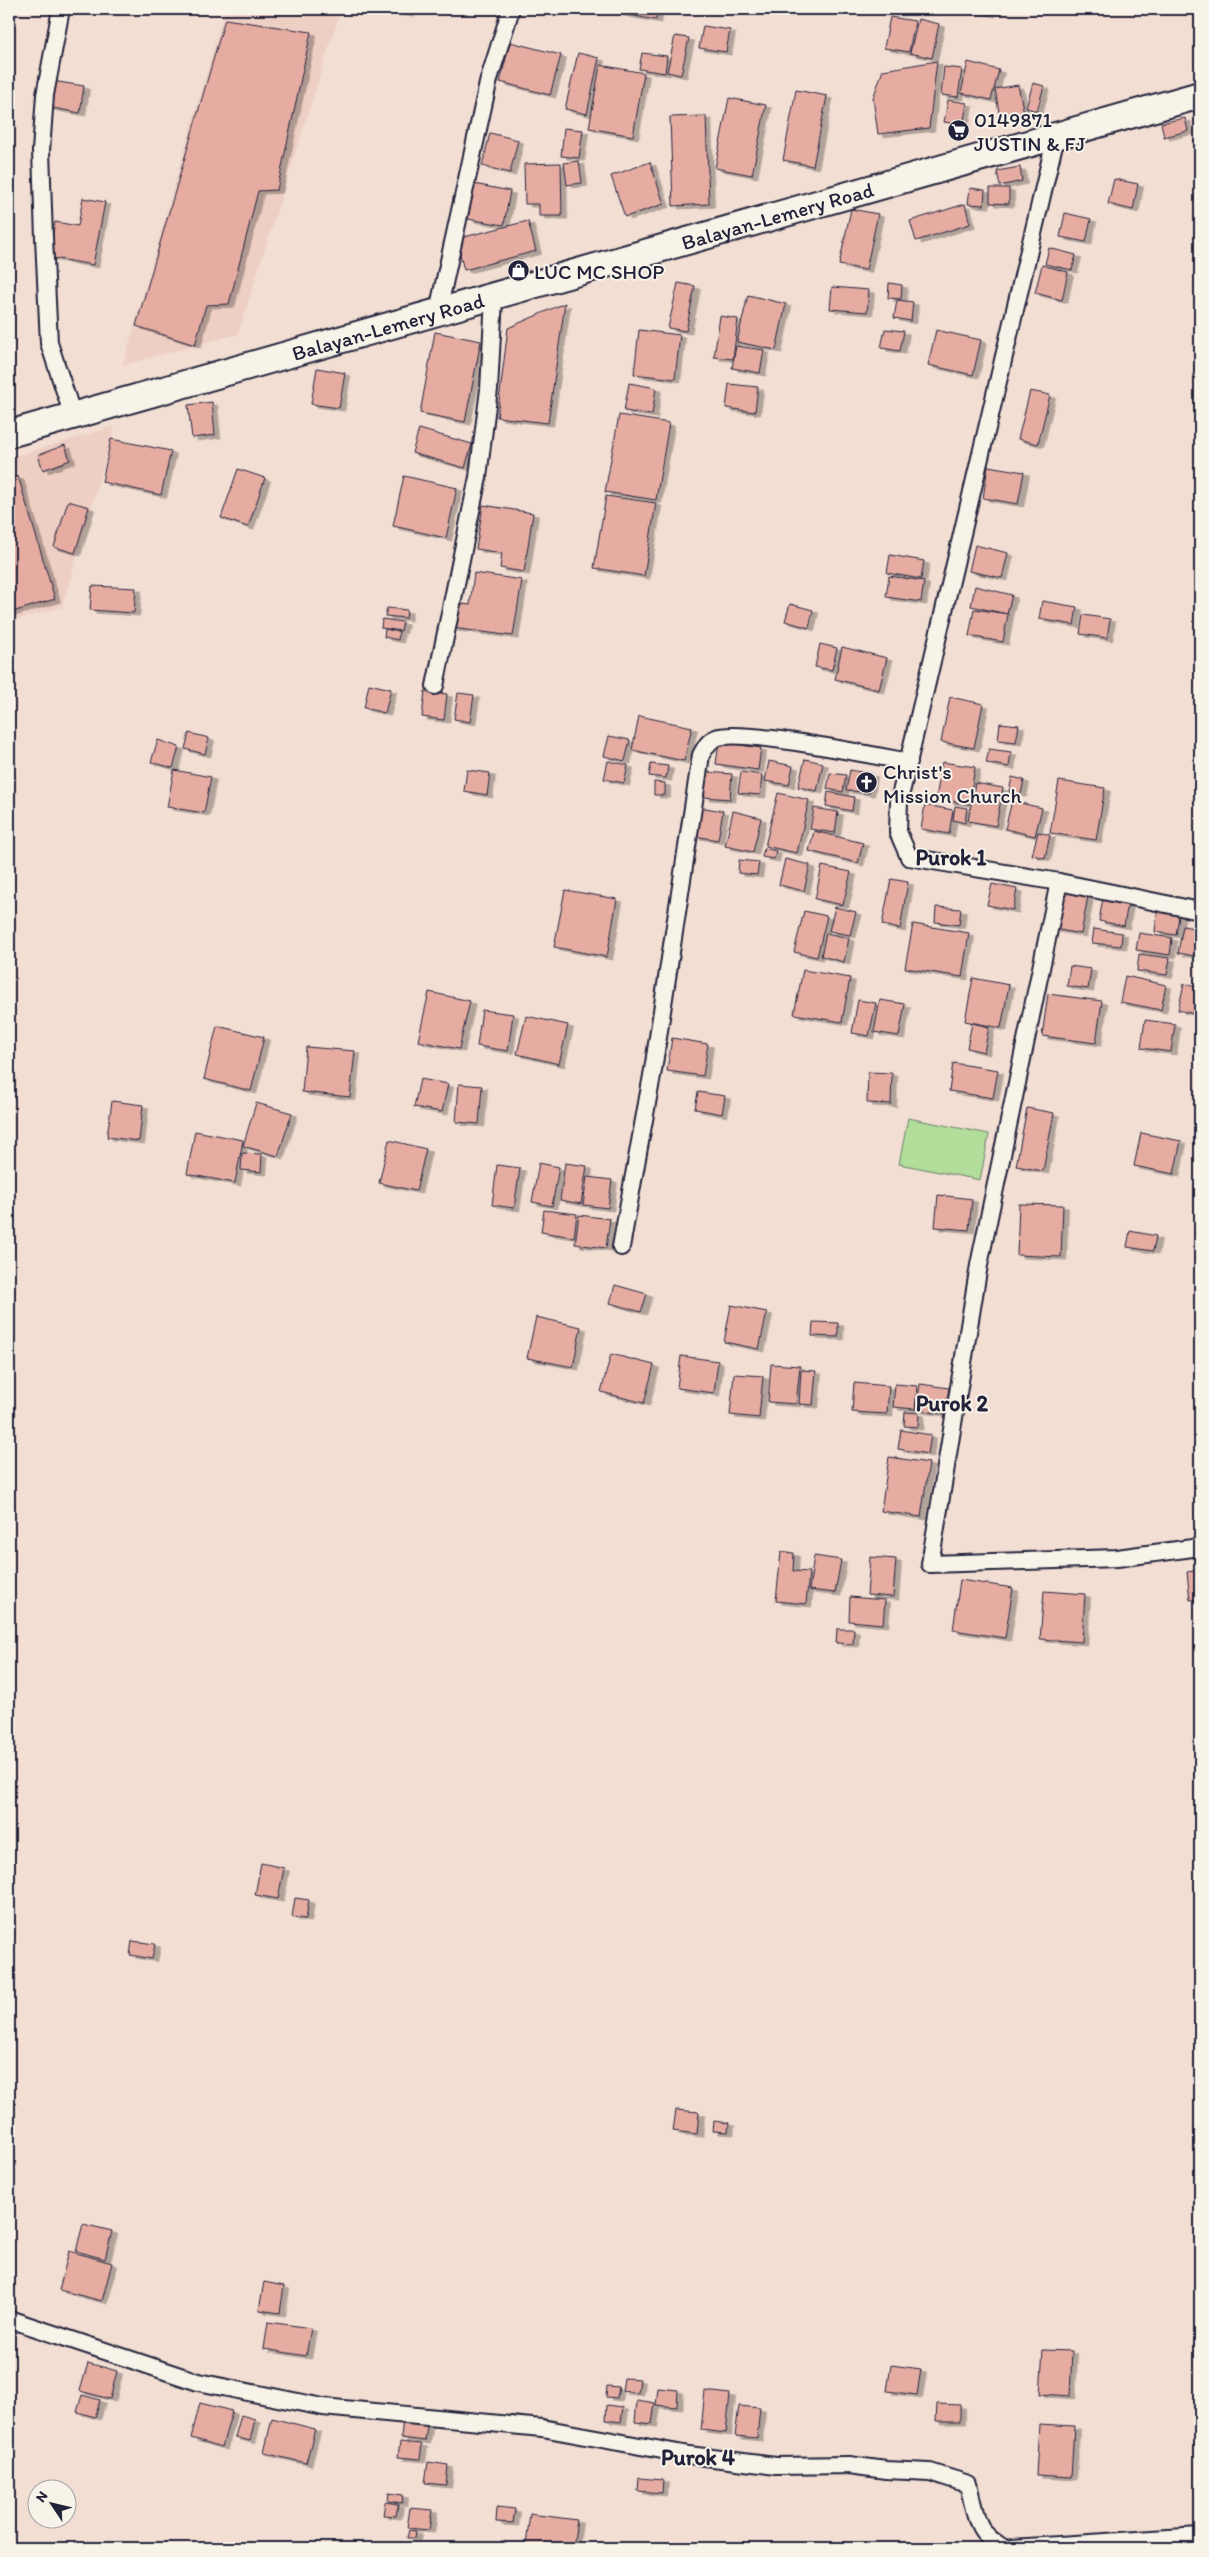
<svg xmlns="http://www.w3.org/2000/svg" width="1209" height="2557" font-family="Itim,sans-serif">
<style>
.built{fill:#eecfc4}
.green{fill:#b2dd9a;stroke:#6a806a}
.building{fill:#e6aca2;stroke:#22223b;filter:url(#shadow)}
.lines{fill:none;stroke-linecap:round;stroke-linejoin:round}
.street-casing{stroke:#22223b;stroke-width:20}
.primary-casing{stroke:#22223b;stroke-width:30}
.street{stroke:#f7f3e8;stroke-width:16}
.primary{stroke:#f7f3e8;stroke-width:26}
.labels{text-anchor:middle;dominant-baseline:central;stroke-width:4;stroke-linejoin:round;paint-order:stroke}
.poi-label{font-size:21px;fill:#22223b;stroke:#f7f3e8;text-anchor:start}
.street-label{font-size:21px;fill:#22223b;stroke:#f7f3e8}
.neighbourhood-label{font-size:22px;font-weight:bold;fill:#22223b;stroke:#f7f3e8}
</style>
<defs>
<filter id="shadow"><feDropShadow dx="5.5" dy="3" stdDeviation="0" flood-color="#0004"/></filter>
</defs>
<rect width="100%" height="100%" fill="#f2ded3"/>
<filter id="ink" filterUnits="userSpaceOnUse"><feTurbulence type="fractalNoise" baseFrequency=".02" numOctaves="2"/><feDisplacementMap in="SourceGraphic" scale="10" xChannelSelector="R" yChannelSelector="G"/><feConvolveMatrix kernelMatrix="1 2 1 2 8 2 1 2 1" color-interpolation-filters="sRGB"/></filter>
<g filter="url(#ink)">
<g class="built">
<polygon points="225,9 341,9 238,334 123,365"/>
<polygon points="115,426 62,607 9,622 9,458"/>
</g>
<polygon class="green" points="908,1118 989,1134 980,1180 899,1164"/>
<g class="building">
<polygon points="394,9 410,9 409,14 394,12"/>
<polygon points="620,9 658,9 656,20 619,13"/>
<polygon points="963,9 991,9 990,14"/>
<polygon points="890,17 915,21 909,52 884,48"/>
<polygon points="225,19 311,32 277,190 258,191 229,304 206,305 195,345 136,326"/>
<polygon points="918,19 939,24 932,58 910,53"/>
<polygon points="703,26 730,30 726,52 699,48"/>
<polygon points="675,36 689,38 681,75 667,72"/>
<polygon points="510,42 561,55 550,95 500,82"/>
<polygon points="578,53 599,58 587,114 565,109"/>
<polygon points="642,53 667,56 665,73 639,69"/>
<polygon points="937,61 929,128 878,134 873,98 883,70"/>
<polygon points="968,62 999,70 991,100 961,93"/>
<polygon points="600,65 644,73 633,136 589,128"/>
<polygon points="944,67 962,69 958,97 941,95"/>
<polygon points="52,81 84,86 80,113 47,107"/>
<polygon points="1033,83 1044,86 1037,111 1026,108"/>
<polygon points="1018,85 1024,113 1000,118 995,89"/>
<polygon points="796,90 827,96 813,166 783,160"/>
<polygon points="729,98 766,105 752,175 715,168"/>
<polygon points="948,100 967,103 963,125 944,122"/>
<polygon points="706,116 709,204 673,206 670,117"/>
<polygon points="1185,118 1188,131 1164,137 1161,123"/>
<polygon points="564,128 583,130 579,158 561,156"/>
<polygon points="490,133 518,140 510,173 482,166"/>
<polygon points="579,161 582,183 567,185 564,163"/>
<polygon points="650,162 664,204 625,217 611,176"/>
<polygon points="561,163 562,216 539,216 539,204 525,204 524,164"/>
<polygon points="1020,167 1022,181 1000,186 997,171"/>
<polygon points="1114,179 1138,184 1133,210 1108,204"/>
<polygon points="474,184 510,191 504,225 468,219"/>
<polygon points="970,188 985,190 984,205 968,204"/>
<polygon points="990,188 1009,188 1009,204 990,203"/>
<polygon points="83,198 105,202 93,265 48,257 55,222 78,226"/>
<polygon points="965,204 970,224 916,241 910,221"/>
<polygon points="851,209 878,214 866,270 839,265"/>
<polygon points="1065,213 1091,219 1086,242 1060,237"/>
<polygon points="528,221 536,251 464,270 456,239"/>
<polygon points="1049,248 1076,255 1072,270 1045,264"/>
<polygon points="1042,265 1068,272 1062,300 1035,293"/>
<polygon points="678,283 695,286 686,331 668,328"/>
<polygon points="889,283 902,285 901,299 888,298"/>
<polygon points="832,287 869,290 867,312 830,309"/>
<polygon points="748,295 786,304 776,350 737,342"/>
<polygon points="897,300 913,302 911,321 894,318"/>
<polygon points="565,303 548,423 497,417 508,328"/>
<polygon points="720,316 738,319 733,359 714,357"/>
<polygon points="885,329 904,331 900,351 881,348"/>
<polygon points="639,330 680,335 675,379 634,374"/>
<polygon points="936,330 981,340 973,375 928,365"/>
<polygon points="435,332 481,341 465,422 420,413"/>
<polygon points="736,346 764,350 760,373 732,368"/>
<polygon points="317,368 345,373 339,408 311,404"/>
<polygon points="629,383 656,388 652,415 624,411"/>
<polygon points="729,384 758,387 755,412 726,408"/>
<polygon points="1030,391 1050,395 1038,444 1018,439"/>
<polygon points="212,402 215,435 192,438 188,405"/>
<polygon points="619,415 669,423 656,500 605,492"/>
<polygon points="419,429 472,444 465,468 412,453"/>
<polygon points="111,439 171,451 161,495 102,482"/>
<polygon points="65,445 70,460 43,470 38,455"/>
<polygon points="988,466 1024,472 1018,504 983,498"/>
<polygon points="238,469 265,478 248,527 221,518"/>
<polygon points="18,476 55,599 9,613 9,479"/>
<polygon points="404,476 457,488 446,538 393,526"/>
<polygon points="606,496 656,503 644,576 594,568"/>
<polygon points="68,501 89,507 75,553 54,547"/>
<polygon points="483,505 533,513 524,572 500,568 502,553 476,549"/>
<polygon points="975,545 1008,553 1002,578 969,571"/>
<polygon points="890,555 924,561 921,579 887,573"/>
<polygon points="474,573 522,580 513,636 452,628 456,603 470,605"/>
<polygon points="889,576 924,581 921,602 886,597"/>
<polygon points="92,586 136,588 134,613 90,610"/>
<polygon points="975,586 1012,595 1007,614 971,606"/>
<polygon points="1042,601 1077,607 1074,625 1039,619"/>
<polygon points="790,604 813,610 809,628 785,621"/>
<polygon points="387,608 407,610 406,618 385,616"/>
<polygon points="974,609 1008,614 1003,642 969,636"/>
<polygon points="1083,615 1110,619 1107,638 1080,634"/>
<polygon points="382,619 403,622 401,631 381,628"/>
<polygon points="385,629 399,632 398,640 384,637"/>
<polygon points="820,644 837,648 832,670 815,667"/>
<polygon points="842,647 887,658 879,690 835,679"/>
<polygon points="369,684 391,689 385,713 364,708"/>
<polygon points="425,691 447,694 444,720 422,717"/>
<polygon points="458,693 474,695 470,722 454,719"/>
<polygon points="950,697 983,704 974,748 941,742"/>
<polygon points="639,716 692,727 684,761 632,750"/>
<polygon points="1000,723 1019,725 1016,742 998,740"/>
<polygon points="189,733 209,738 205,754 185,749"/>
<polygon points="609,736 630,740 625,761 604,756"/>
<polygon points="158,740 179,747 173,768 151,762"/>
<polygon points="719,742 761,748 758,770 716,764"/>
<polygon points="989,749 1011,752 1009,767 986,763"/>
<polygon points="805,759 823,763 817,791 798,787"/>
<polygon points="608,761 628,765 624,783 604,779"/>
<polygon points="769,761 793,766 789,785 765,781"/>
<polygon points="942,762 975,767 969,804 936,799"/>
<polygon points="651,764 668,766 666,778 649,776"/>
<polygon points="174,770 211,777 204,813 167,807"/>
<polygon points="467,770 490,773 487,795 464,791"/>
<polygon points="850,770 872,774 869,793 846,790"/>
<polygon points="706,772 732,774 730,799 704,797"/>
<polygon points="741,772 762,775 760,795 738,793"/>
<polygon points="830,773 846,775 843,792 827,789"/>
<polygon points="1012,777 1024,780 1021,794 1009,792"/>
<polygon points="1059,781 1105,788 1096,840 1050,833"/>
<polygon points="654,782 665,783 665,795 654,795"/>
<polygon points="975,783 1003,788 996,826 968,821"/>
<polygon points="828,792 854,797 852,811 826,806"/>
<polygon points="778,793 809,800 797,853 765,846"/>
<polygon points="1012,801 1042,808 1035,836 1005,829"/>
<polygon points="925,805 953,810 949,834 921,829"/>
<polygon points="955,806 967,808 965,823 953,820"/>
<polygon points="699,807 723,811 718,840 694,836"/>
<polygon points="814,808 838,812 835,833 810,829"/>
<polygon points="733,811 761,818 753,852 725,846"/>
<polygon points="814,831 863,843 858,863 809,851"/>
<polygon points="1038,832 1050,835 1045,858 1032,855"/>
<polygon points="764,848 776,851 774,859 762,857"/>
<polygon points="785,859 810,865 804,891 779,885"/>
<polygon points="739,860 759,862 757,875 738,873"/>
<polygon points="822,866 851,872 843,905 815,899"/>
<polygon points="891,879 908,882 900,929 882,925"/>
<polygon points="992,884 1017,889 1013,910 987,905"/>
<polygon points="565,890 617,899 607,957 554,947"/>
<polygon points="1062,891 1088,896 1081,934 1054,929"/>
<polygon points="1103,898 1128,903 1124,926 1099,921"/>
<polygon points="1158,906 1180,910 1176,935 1155,932"/>
<polygon points="835,907 856,912 850,935 829,931"/>
<polygon points="936,907 961,909 959,925 935,922"/>
<polygon points="804,911 827,916 817,957 794,952"/>
<polygon points="913,924 969,933 962,977 905,968"/>
<polygon points="1183,926 1200,929 1200,957 1178,953"/>
<polygon points="1094,929 1122,933 1121,946 1092,943"/>
<polygon points="826,933 849,938 844,962 821,956"/>
<polygon points="1139,933 1172,938 1170,955 1136,950"/>
<polygon points="1139,954 1170,958 1167,975 1137,971"/>
<polygon points="1070,966 1091,969 1088,989 1067,986"/>
<polygon points="803,970 850,978 842,1022 794,1014"/>
<polygon points="1125,976 1166,985 1161,1010 1120,1002"/>
<polygon points="973,978 1009,985 1001,1028 965,1021"/>
<polygon points="1184,984 1200,988 1200,1015 1178,1010"/>
<polygon points="429,992 470,1001 459,1049 418,1041"/>
<polygon points="1048,994 1102,1001 1096,1043 1042,1036"/>
<polygon points="858,1000 876,1003 869,1036 852,1033"/>
<polygon points="880,1000 905,1004 899,1036 874,1032"/>
<polygon points="482,1010 513,1014 508,1051 477,1046"/>
<polygon points="526,1016 568,1025 559,1064 517,1054"/>
<polygon points="1145,1020 1175,1024 1171,1052 1141,1048"/>
<polygon points="972,1023 989,1027 984,1052 967,1048"/>
<polygon points="217,1026 264,1037 251,1091 204,1079"/>
<polygon points="672,1038 708,1044 703,1076 667,1071"/>
<polygon points="306,1047 355,1051 350,1097 302,1092"/>
<polygon points="953,1063 998,1070 993,1098 949,1091"/>
<polygon points="868,1072 892,1073 891,1104 867,1103"/>
<polygon points="420,1079 448,1084 442,1112 414,1107"/>
<polygon points="459,1084 482,1086 479,1124 456,1122"/>
<polygon points="698,1092 725,1096 722,1114 695,1109"/>
<polygon points="112,1101 143,1105 139,1141 107,1137"/>
<polygon points="256,1103 292,1113 278,1156 243,1146"/>
<polygon points="1027,1108 1054,1113 1043,1171 1016,1166"/>
<polygon points="195,1131 243,1140 235,1183 187,1174"/>
<polygon points="1141,1133 1181,1141 1174,1174 1134,1166"/>
<polygon points="389,1140 426,1149 416,1191 379,1183"/>
<polygon points="242,1153 262,1154 261,1172 241,1170"/>
<polygon points="539,1163 559,1167 552,1206 532,1202"/>
<polygon points="565,1163 587,1166 581,1204 560,1200"/>
<polygon points="497,1165 520,1168 514,1208 492,1205"/>
<polygon points="587,1177 612,1180 608,1208 583,1205"/>
<polygon points="938,1195 972,1199 969,1230 935,1227"/>
<polygon points="1019,1204 1063,1205 1061,1257 1017,1255"/>
<polygon points="544,1210 577,1214 574,1237 541,1232"/>
<polygon points="579,1215 610,1219 606,1248 575,1244"/>
<polygon points="1130,1231 1156,1236 1153,1251 1127,1247"/>
<polygon points="615,1285 647,1294 641,1312 610,1303"/>
<polygon points="731,1305 767,1312 759,1349 724,1342"/>
<polygon points="536,1317 581,1327 573,1367 527,1358"/>
<polygon points="813,1322 838,1323 838,1337 812,1336"/>
<polygon points="611,1354 654,1365 644,1403 601,1392"/>
<polygon points="681,1356 718,1361 714,1393 677,1388"/>
<polygon points="771,1364 800,1366 796,1404 768,1402"/>
<polygon points="801,1370 816,1371 813,1405 799,1404"/>
<polygon points="734,1374 763,1376 759,1418 730,1415"/>
<polygon points="854,1383 889,1386 887,1414 852,1412"/>
<polygon points="895,1384 917,1386 915,1409 893,1407"/>
<polygon points="920,1384 949,1388 945,1414 916,1410"/>
<polygon points="905,1412 919,1413 918,1427 904,1426"/>
<polygon points="901,1430 931,1435 928,1454 898,1449"/>
<polygon points="889,1457 929,1463 921,1517 881,1511"/>
<polygon points="781,1552 794,1553 793,1571 809,1572 806,1604 776,1601"/>
<polygon points="814,1556 841,1560 835,1593 809,1590"/>
<polygon points="870,1557 896,1559 893,1597 867,1595"/>
<polygon points="1200,1570 1200,1599 1190,1600 1187,1572"/>
<polygon points="960,1580 1013,1588 1005,1638 953,1630"/>
<polygon points="1044,1591 1085,1594 1082,1642 1040,1639"/>
<polygon points="850,1597 885,1600 883,1624 849,1621"/>
<polygon points="837,1629 854,1629 853,1644 836,1643"/>
<polygon points="261,1863 284,1868 278,1899 255,1895"/>
<polygon points="295,1898 309,1900 306,1919 292,1917"/>
<polygon points="132,1941 155,1944 152,1959 130,1955"/>
<polygon points="676,2110 699,2112 697,2134 673,2131"/>
<polygon points="714,2121 729,2123 728,2132 713,2131"/>
<polygon points="83,2224 112,2231 105,2259 76,2251"/>
<polygon points="69,2251 112,2263 102,2301 59,2290"/>
<polygon points="264,2282 284,2286 280,2313 259,2310"/>
<polygon points="268,2322 311,2328 306,2356 264,2349"/>
<polygon points="1043,2350 1072,2351 1070,2396 1040,2394"/>
<polygon points="88,2363 117,2371 110,2399 80,2391"/>
<polygon points="891,2365 921,2369 917,2395 887,2391"/>
<polygon points="624,2378 640,2379 638,2393 622,2391"/>
<polygon points="607,2386 619,2387 617,2398 606,2397"/>
<polygon points="658,2388 678,2390 677,2407 656,2405"/>
<polygon points="705,2391 730,2394 726,2433 701,2430"/>
<polygon points="82,2395 100,2400 95,2417 77,2412"/>
<polygon points="637,2400 655,2403 652,2424 635,2422"/>
<polygon points="200,2403 232,2411 222,2447 191,2438"/>
<polygon points="937,2404 960,2405 960,2421 936,2421"/>
<polygon points="607,2405 623,2407 621,2422 606,2420"/>
<polygon points="739,2406 760,2408 757,2438 735,2436"/>
<polygon points="241,2415 255,2419 250,2441 235,2437"/>
<polygon points="272,2418 315,2429 306,2463 264,2453"/>
<polygon points="403,2418 428,2420 425,2441 401,2438"/>
<polygon points="1039,2424 1074,2426 1071,2477 1036,2475"/>
<polygon points="400,2442 422,2444 420,2459 398,2457"/>
<polygon points="428,2462 448,2465 446,2485 425,2483"/>
<polygon points="639,2478 663,2480 662,2493 638,2491"/>
<polygon points="389,2493 403,2495 402,2503 388,2501"/>
<polygon points="385,2502 398,2504 396,2516 383,2515"/>
<polygon points="497,2507 515,2509 513,2523 496,2522"/>
<polygon points="410,2508 432,2510 429,2530 407,2528"/>
<polygon points="530,2514 577,2520 573,2548 526,2545"/>
<polygon points="409,2530 416,2531 415,2538 407,2538"/>
</g>
<g class="lines">
<defs>
<g id="street">
<polyline points="61,9 45,95 41,151 44,238 49,343 73,416"/>
<polyline points="1056,136 899,801 898,832 909,857 1059,882 1200,911"/>
<polyline points="438,311 489,79 511,9"/>
<polyline points="435,686 478,477 489,389 494,298"/>
<polyline points="1059,882 979,1265 930,1564 1117,1558 1200,1547"/>
<path d="M621 1247 653 1070 701 755C705 748 708 741 716 738 738 728 877 756 909 762"/>
<path d="M9 2319 198 2382 323 2407 542 2428 689 2455 776 2466 849 2465 886 2470 930 2472 968 2484C976 2514 974 2533 1005 2548"/>
<polyline points="1012,2548 1200,2536"/>
</g>
<g id="primary">
<path id="s1" d="M9 434 1200 95"/>
</g>
</defs>
<use href="#street" class="street-casing"/>
<use href="#primary" class="primary-casing"/>
<use href="#street" class="street"/>
<use href="#primary" class="primary"/>
</g>
</g>
<defs>
<symbol id="supermarket-disc" viewBox="-11 -11 22 22"><circle r="9.5" fill="#22223b" stroke="#f7f3e8"/><path d="M-6-5.5h2.5l.6 2H6L4.5 2H-2.5L-4.4-4H-6ZM-1.5 3.2a1.3 1.3 0 1 0 .1 0ZM3 3.2a1.3 1.3 0 1 0 .1 0Z" fill="#fff"/></symbol>
<symbol id="shop-disc" viewBox="-11 -11 22 22"><circle r="9.5" fill="#22223b" stroke="#f7f3e8"/><path d="M-5-2.5h2.3a2.7 3.5 0 0 1 5.4 0H5L5.5 6h-11ZM-1.5-2.5h3a1.5 2.3 0 0 0-3 0Z" fill="#fff"/></symbol>
<symbol id="church-disc" viewBox="-11 -11 22 22"><circle r="9.5" fill="#22223b" stroke="#f7f3e8"/><path d="M-1.2-6h2.4v3.5h3.3v2.4h-3.3V6h-2.4V-.1h-3.3v-2.4h3.3Z" fill="#fff"/></symbol>
</defs>
<g fill-rule="evenodd">
<use href="#supermarket-disc" x="946" y="118" width="25" height="25"/>
<use href="#shop-disc" x="506" y="258" width="25" height="25"/>
<use href="#church-disc" x="854" y="770" width="25" height="25"/>
</g>
<g class="labels">
<g class="poi-label">
<text x="974" y="119">0149871<tspan x="974" dy="24">JUSTIN &amp; FJ</tspan></text>
<text x="534" y="271">LUC MC SHOP</text>
<text x="883" y="771">Christ's<tspan x="883" dy="24">Mission Church</tspan></text>
</g>
<g class="street-label">
<text stroke="none"><textPath href="#s1" startOffset="799">Balayan-Lemery Road</textPath></text>
<text stroke="none"><textPath href="#s1" startOffset="394">Balayan-Lemery Road</textPath></text>
</g>
<g class="neighbourhood-label">
<text x="951" y="857">Purok 1</text>
<text x="952" y="1403">Purok 2</text>
<text x="698" y="2457">Purok 4</text>
</g>
</g>
<rect width="1209" height="2557" fill="none" stroke="#f7f3e8" stroke-width="30"/>
<rect x="15" y="15" width="1179" height="2527" fill="none" stroke="#22223b" stroke-width="2" filter="url(#ink)"/>
<g transform="translate(52 2504) rotate(305)"><circle r="24" fill="#f7f3e8" stroke="#a29fa3"/>
<path d="M0-4L9 19L0 12L-9 19Z" fill="#22223b"/>
<text y="-8" font-size="14" font-weight="bold" text-anchor="middle" fill="#22223b">N</text>
</g>
</svg>
